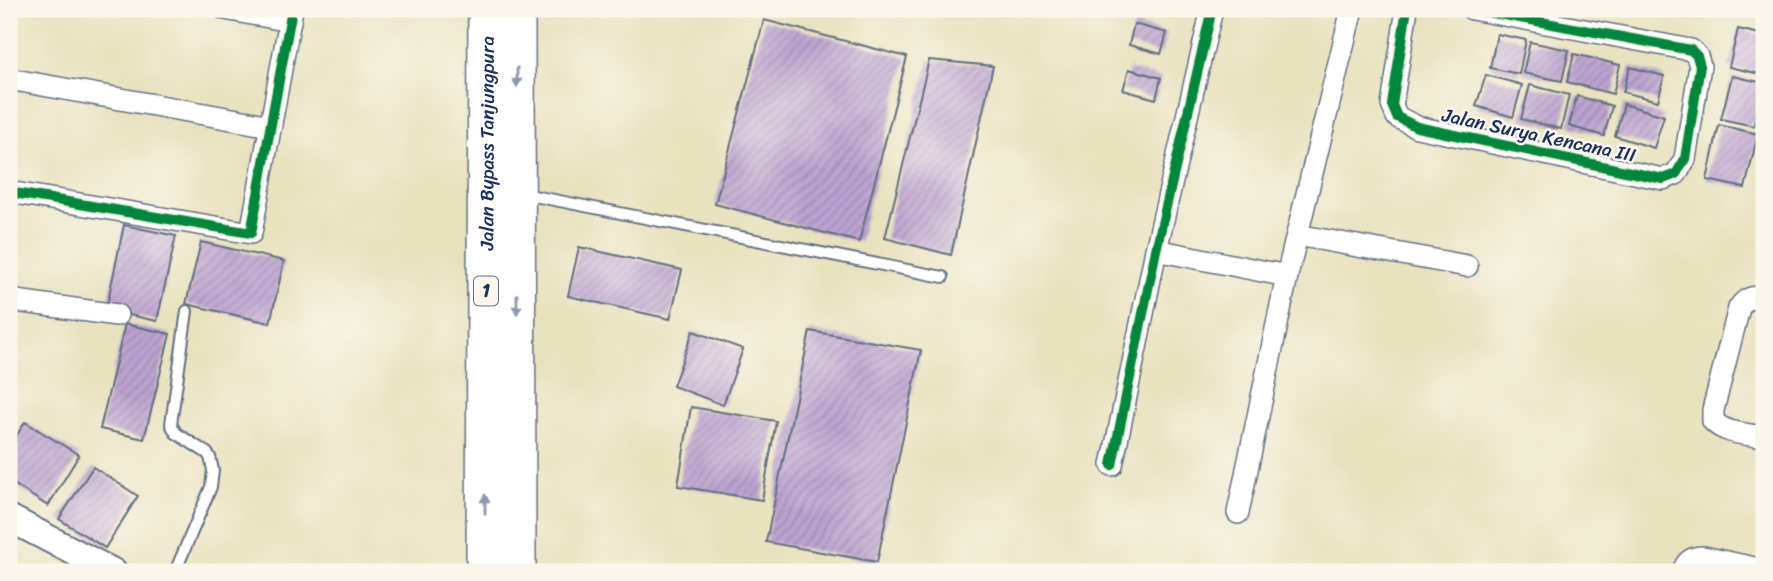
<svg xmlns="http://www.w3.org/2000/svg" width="1773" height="581" font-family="Sriracha,sans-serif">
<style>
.building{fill:url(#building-hatch)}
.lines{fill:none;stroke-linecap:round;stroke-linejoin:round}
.service-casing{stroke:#636e80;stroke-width:14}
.minor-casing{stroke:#636e80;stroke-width:24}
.tertiary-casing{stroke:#636e80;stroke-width:30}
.trunk-casing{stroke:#636e80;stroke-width:40}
.service{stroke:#fff;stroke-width:10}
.minor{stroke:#fff;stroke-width:21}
.tertiary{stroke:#fff;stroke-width:26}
.trunk{stroke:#fff;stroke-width:37}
.cycleway-casing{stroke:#fbf7ec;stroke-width:15}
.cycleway{stroke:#00873e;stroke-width:10}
.oneway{fill:#8d97ae}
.labels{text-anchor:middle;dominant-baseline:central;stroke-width:5;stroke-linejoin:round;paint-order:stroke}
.shield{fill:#fbf7ec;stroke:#5e6b89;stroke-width:2}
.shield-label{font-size:18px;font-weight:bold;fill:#1b2f5e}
.street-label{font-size:19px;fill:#1b2f5e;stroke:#fbf7ec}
</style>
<defs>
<pattern id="building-hatch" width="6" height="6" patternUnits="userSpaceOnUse" patternTransform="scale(1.75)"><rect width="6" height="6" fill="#bda4d1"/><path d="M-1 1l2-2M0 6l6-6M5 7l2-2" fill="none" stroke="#9986ad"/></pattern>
</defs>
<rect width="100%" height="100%" fill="#fbf7ec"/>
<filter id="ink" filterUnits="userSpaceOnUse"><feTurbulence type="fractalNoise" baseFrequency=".0143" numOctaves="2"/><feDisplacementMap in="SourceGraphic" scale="14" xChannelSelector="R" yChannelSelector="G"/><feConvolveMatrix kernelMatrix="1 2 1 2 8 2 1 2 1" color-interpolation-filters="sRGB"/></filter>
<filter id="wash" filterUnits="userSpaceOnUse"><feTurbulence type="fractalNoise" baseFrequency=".00686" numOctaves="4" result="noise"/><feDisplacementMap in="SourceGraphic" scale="28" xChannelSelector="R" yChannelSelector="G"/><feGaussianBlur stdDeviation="1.57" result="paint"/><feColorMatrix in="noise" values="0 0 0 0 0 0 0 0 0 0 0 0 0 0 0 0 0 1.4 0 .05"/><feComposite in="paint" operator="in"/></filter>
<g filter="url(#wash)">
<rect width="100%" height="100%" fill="#e8e2bf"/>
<g id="blocks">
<g class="building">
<polygon points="1141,9 1172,9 1169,17"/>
<polygon points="764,20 907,57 859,242 715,204"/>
<polygon points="1134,24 1167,33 1161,54 1129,45"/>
<polygon points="1738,29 1764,35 1764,75 1729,67"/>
<polygon points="1497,34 1526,40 1519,74 1490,68"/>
<polygon points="1530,42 1569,50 1562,81 1523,73"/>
<polygon points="1574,54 1620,65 1613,94 1567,82"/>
<polygon points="929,60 993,66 951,255 885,238"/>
<polygon points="1630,67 1664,76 1658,101 1623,92"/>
<polygon points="1129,69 1161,78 1156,99 1123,90"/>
<polygon points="1486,75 1522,85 1513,117 1476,106"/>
<polygon points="1732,76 1764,83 1754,126 1721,119"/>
<polygon points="1530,85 1569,95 1561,129 1521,119"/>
<polygon points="1577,96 1612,106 1604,136 1569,126"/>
<polygon points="1624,104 1664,116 1654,148 1615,136"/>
<polygon points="1719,125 1758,134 1745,188 1707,180"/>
<polygon points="124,225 176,236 157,321 106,310"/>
<polygon points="201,242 284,261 270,323 186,304"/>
<polygon points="579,247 682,270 670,319 568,296"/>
<polygon points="125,324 170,334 144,439 100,429"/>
<polygon points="693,331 743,349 723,405 673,386"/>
<polygon points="810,331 921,350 877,562 766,542"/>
<polygon points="691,407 776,421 762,500 678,486"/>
<polygon points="25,422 79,455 48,506 9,481 9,448"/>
<polygon points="93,467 138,496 105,548 59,519"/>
</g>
</g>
</g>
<g filter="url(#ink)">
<use href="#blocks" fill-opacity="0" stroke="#636e80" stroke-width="2"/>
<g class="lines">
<defs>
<g id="service">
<polyline points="524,194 943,277"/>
<polyline points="175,572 211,487 213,470 210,457 207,453 176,433 171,424 187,311"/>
</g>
<g id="minor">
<polyline points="225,9 290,21"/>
<polyline points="1406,15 1392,105 1397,117 1417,127 1663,179 1676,174 1685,159 1700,66 1697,56 1691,50 1472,9"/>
<polyline points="9,79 271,126"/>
<polyline points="9,192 251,233 292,9"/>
<polyline points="1297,235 1467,266"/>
<polyline points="1156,250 1287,276 1352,9"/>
<path d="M1764 298C1752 296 1746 298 1739 308L1713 410V421C1725 434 1747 434 1764 437"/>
<polyline points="9,300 117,315"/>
<polyline points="1112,465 1156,250 1212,9"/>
<polyline points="1238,513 1287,276"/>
<path d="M1683 572C1686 561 1692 557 1703 557L1764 570"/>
</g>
<polyline id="tertiary" points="9,518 113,572"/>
<g id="trunk">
<polyline points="516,9 517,572"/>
<path id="s1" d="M485 572 487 9"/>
</g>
</defs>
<use href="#service" class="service-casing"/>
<use href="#minor" class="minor-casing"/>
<use href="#tertiary" class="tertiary-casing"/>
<use href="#trunk" class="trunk-casing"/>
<use href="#service" class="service"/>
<use href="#minor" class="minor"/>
<use href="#tertiary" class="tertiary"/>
<use href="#trunk" class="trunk"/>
<defs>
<g id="cycleway">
<polyline points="1406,15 1392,105 1397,117 1417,127 1663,179 1676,174 1685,159 1700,66 1697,56 1691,50 1472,9"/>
<polyline points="9,192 251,233 292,9"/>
<polyline points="1112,465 1156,250 1212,9"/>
</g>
</defs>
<use href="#cycleway" class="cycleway-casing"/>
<use href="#cycleway" class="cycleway"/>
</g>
<defs><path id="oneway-solid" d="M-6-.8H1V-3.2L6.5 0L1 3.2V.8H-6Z" transform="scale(1.75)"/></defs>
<g class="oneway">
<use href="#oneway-solid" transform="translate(517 77) rotate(90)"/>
<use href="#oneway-solid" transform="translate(517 304) rotate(90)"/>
<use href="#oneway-solid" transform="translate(485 504) rotate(-90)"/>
</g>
</g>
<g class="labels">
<rect class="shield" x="474" y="276.5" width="24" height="29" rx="5"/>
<g class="shield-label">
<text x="486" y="291">1</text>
</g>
<g class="street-label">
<text transform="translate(1539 135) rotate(12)">Jalan Surya Kencana III</text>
<text stroke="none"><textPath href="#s1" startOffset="429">Jalan Bypass Tanjungpura</textPath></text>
</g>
</g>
<rect width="1773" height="581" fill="none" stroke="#fbf7ec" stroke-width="35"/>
</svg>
